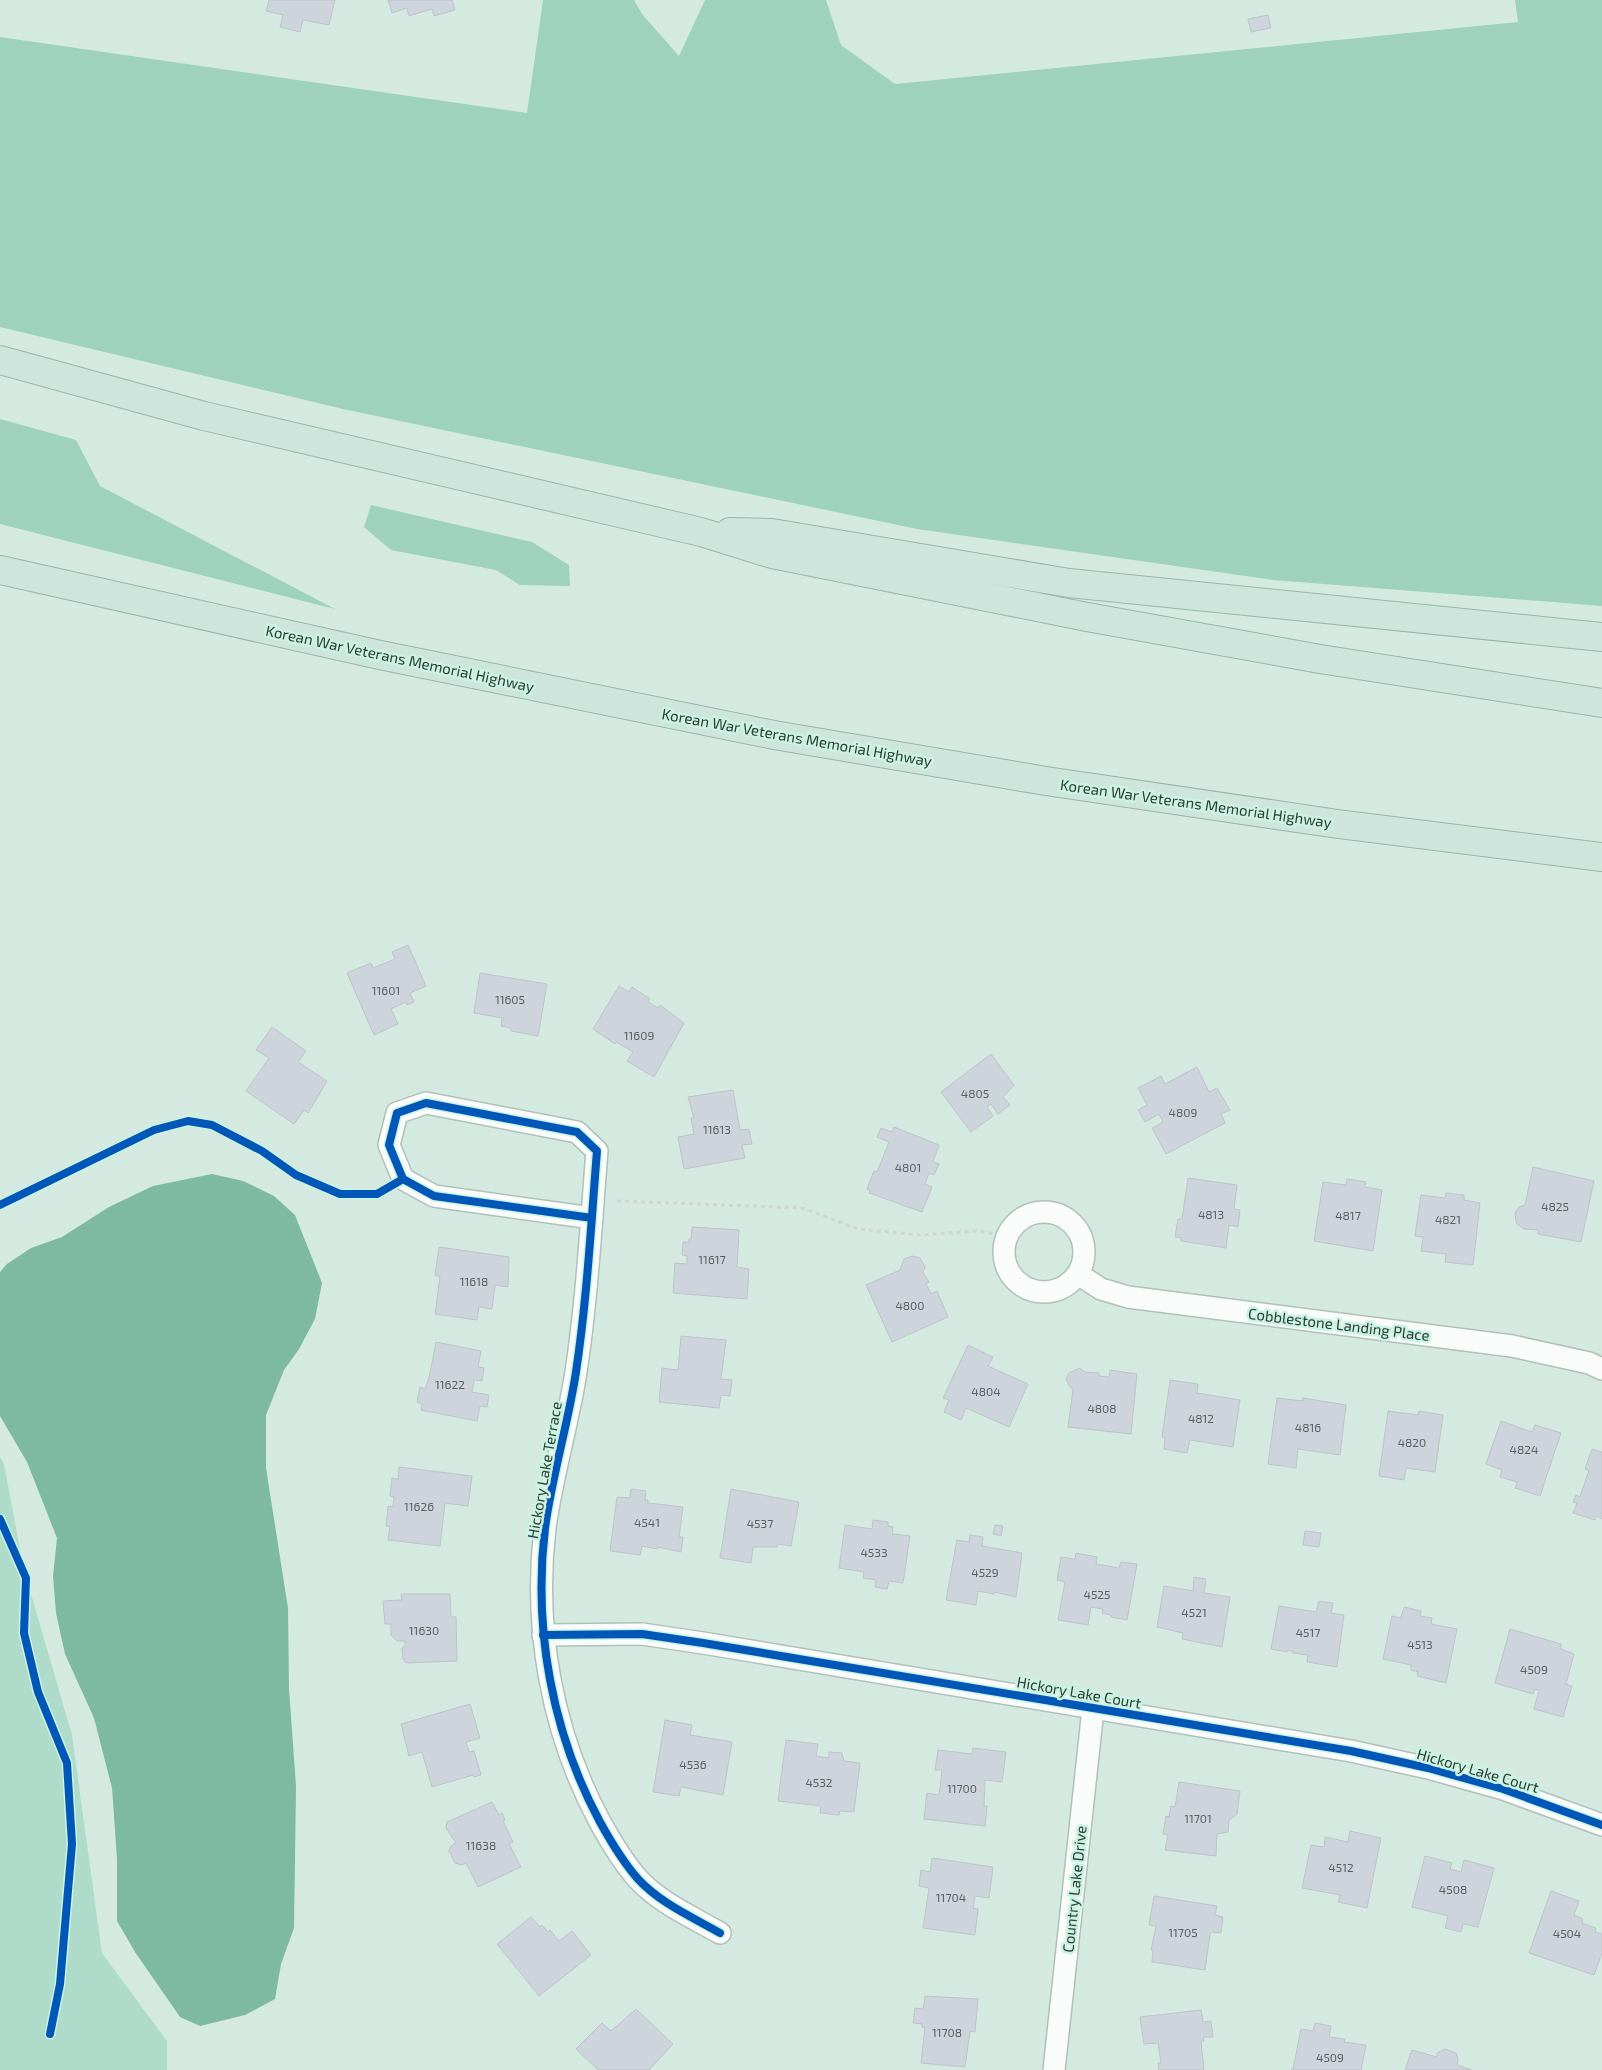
<svg xmlns="http://www.w3.org/2000/svg" width="1602" height="2070" font-family="'Exo 2',sans-serif">
<style>
.green{fill:#afdcca}
.forest{fill:#9ed2be}
.water{fill:#7db9a3}
.building{fill:#ced4dc;stroke:#bdc4c7}
.lines{fill:none;stroke-linecap:round;stroke-linejoin:round}
.minor-casing{stroke:#afc1b9;stroke-width:24}
.motorway-casing{stroke:#97b6ab;stroke-width:30}
.path{stroke:#cfd5d3;stroke-width:3;stroke-dasharray:4 4;stroke-linecap:butt}
.minor{stroke:#f9fcfa;stroke-width:21}
.motorway{stroke:#cde5dd;stroke-width:28}
.cycleway-casing{stroke:#cbf3e2;stroke-width:11}
.cycleway{stroke:#0057b8;stroke-width:8}
.labels{text-anchor:middle;dominant-baseline:central;stroke-width:5;stroke-linejoin:round;paint-order:stroke}
.number-label{font-size:12px;fill:#556360}
.street-label{font-size:15px;fill:#2d3d36;stroke:#cbf3e2}
</style>
<rect width="100%" height="100%" fill="#d4eae1"/>
<polygon class="green" points="0,1457 4,1464 24,1570 72,1735 102,1953 167,2041 167,2070 0,2070"/>
<g class="forest">
<polygon points="543,0 634,0 642,14 679,56 705,0 826,0 841,45 895,84 1518,22 1515,0 1602,0 1602,606 1273,580 917,529 343,409 0,327 0,37 527,113"/>
<polygon points="0,419 76,440 100,486 335,609 0,524"/>
<polygon points="371,505 532,542 569,565 570,586 520,585 496,570 391,550 364,527"/>
</g>
<polygon class="water" points="212,1174 243,1181 274,1196 295,1215 322,1283 315,1319 299,1349 284,1370 266,1415 266,1468 288,1608 289,1689 296,1786 294,1928 281,1964 275,1999 245,2015 200,2026 180,2017 135,1952 117,1921 117,1859 112,1788 94,1718 65,1654 56,1613 53,1576 57,1538 27,1462 0,1416 0,1272 7,1264 31,1248 62,1237 109,1207 153,1186"/>
<g class="building">
<polygon points="269,0 335,0 329,25 303,20 300,32 280,27 283,15 266,11"/>
<polygon points="388,0 452,0 455,10 434,16 432,9 409,16 407,8 392,13"/>
<polygon points="1268,15 1271,28 1251,32 1248,19"/>
<polygon points="408,945 426,986 410,993 414,1002 407,1005 406,1002 391,1009 398,1024 374,1035 347,973 371,963 373,968 395,959 392,952"/>
<polygon points="480,973 547,984 538,1036 511,1031 511,1028 501,1026 502,1018 474,1013"/>
<polygon points="619,986 629,992 632,987 650,999 648,1002 658,1008 660,1005 684,1023 654,1077 627,1061 633,1052 616,1042 615,1044 593,1029"/>
<polygon points="272,1027 306,1051 298,1062 327,1081 308,1113 304,1110 294,1124 246,1091 269,1058 256,1050"/>
<polygon points="991,1054 1014,1085 1003,1097 1010,1105 998,1114 991,1104 987,1107 993,1116 971,1132 941,1092"/>
<polygon points="1197,1067 1209,1092 1217,1088 1230,1110 1221,1114 1225,1123 1166,1154 1152,1128 1163,1122 1159,1114 1145,1122 1138,1110 1147,1105 1138,1088 1161,1076 1165,1084"/>
<polygon points="733,1090 740,1130 749,1129 752,1144 742,1145 745,1158 684,1169 678,1137 694,1134 691,1118 694,1118 688,1097"/>
<polygon points="894,1127 939,1145 933,1162 939,1164 934,1175 929,1173 925,1184 932,1187 922,1212 869,1193 870,1190 867,1189 874,1171 877,1172 889,1142 877,1137 881,1128 892,1132"/>
<polygon points="1533,1167 1594,1181 1581,1242 1538,1234 1539,1230 1524,1229 1516,1223 1515,1213 1519,1207 1525,1205"/>
<polygon points="1188,1178 1237,1185 1234,1209 1240,1210 1238,1227 1229,1225 1226,1248 1181,1241 1181,1238 1175,1237 1178,1219 1182,1219"/>
<polygon points="1347,1179 1366,1182 1365,1187 1382,1190 1373,1251 1314,1241 1323,1182 1346,1185"/>
<polygon points="1446,1193 1464,1195 1464,1200 1480,1203 1473,1265 1445,1262 1446,1254 1421,1251 1423,1237 1415,1236 1421,1195 1445,1198"/>
<polygon points="692,1227 739,1230 737,1267 749,1269 747,1299 673,1293 675,1263 687,1264 687,1256 682,1255 683,1242 689,1242 689,1239 691,1239"/>
<polygon points="439,1247 509,1257 508,1287 495,1285 492,1309 479,1307 477,1320 435,1314 440,1276 435,1276"/>
<polygon points="912,1256 920,1258 925,1267 923,1272 929,1282 926,1284 931,1294 937,1291 948,1317 892,1342 866,1285 900,1270 904,1259"/>
<polygon points="681,1336 726,1340 721,1379 732,1380 730,1396 721,1395 719,1408 659,1402 662,1368 678,1370"/>
<polygon points="436,1342 481,1351 478,1367 484,1368 482,1381 474,1380 472,1392 489,1395 487,1407 480,1406 477,1421 421,1410 422,1404 417,1402 420,1387 425,1389 429,1378"/>
<polygon points="968,1345 993,1357 988,1366 1028,1384 1009,1427 966,1408 961,1420 944,1412 949,1400 943,1398"/>
<polygon points="1079,1368 1085,1372 1099,1373 1099,1376 1109,1377 1110,1370 1137,1374 1131,1434 1068,1427 1073,1390 1068,1384 1066,1379 1069,1373"/>
<polygon points="1170,1380 1198,1384 1197,1393 1240,1400 1233,1447 1190,1440 1187,1453 1164,1449 1165,1438 1162,1437"/>
<polygon points="1277,1398 1303,1401 1303,1398 1346,1405 1340,1455 1298,1449 1296,1468 1268,1464"/>
<polygon points="1388,1411 1418,1415 1419,1411 1443,1415 1435,1472 1406,1468 1404,1480 1379,1476"/>
<polygon points="1501,1421 1532,1432 1535,1425 1561,1433 1540,1496 1515,1488 1517,1482 1500,1477 1502,1470 1486,1464"/>
<polygon points="1592,1449 1602,1452 1602,1519 1596,1516 1595,1520 1573,1513 1577,1503 1573,1502 1576,1495 1580,1497 1589,1470 1585,1469"/>
<polygon points="399,1467 472,1476 468,1506 445,1503 440,1546 388,1540 390,1527 386,1526 388,1506 393,1507 394,1497 390,1496 392,1478 398,1479"/>
<polygon points="631,1489 646,1491 645,1500 648,1500 648,1503 683,1507 679,1537 683,1537 681,1552 657,1547 657,1549 642,1546 640,1555 610,1551 617,1497 630,1498"/>
<polygon points="731,1489 799,1502 791,1546 778,1544 777,1547 753,1547 751,1563 720,1558"/>
<polygon points="873,1520 888,1522 888,1526 893,1527 892,1534 910,1536 903,1583 889,1581 887,1589 875,1587 876,1580 863,1578 864,1572 839,1568 845,1525 872,1529"/>
<polygon points="995,1525 1003,1526 1001,1536 993,1534"/>
<polygon points="1305,1531 1321,1533 1319,1547 1303,1545"/>
<polygon points="970,1535 983,1537 982,1546 1022,1553 1016,1597 994,1592 994,1594 978,1591 976,1605 946,1600 957,1540 969,1542"/>
<polygon points="1076,1553 1097,1557 1096,1564 1119,1568 1121,1562 1137,1564 1127,1620 1111,1617 1111,1615 1102,1613 1103,1609 1091,1607 1088,1625 1058,1620 1065,1582 1057,1580 1061,1557 1075,1559"/>
<polygon points="1194,1577 1206,1579 1204,1593 1230,1597 1222,1647 1182,1639 1183,1633 1157,1627 1164,1586 1193,1591"/>
<polygon points="401,1594 450,1594 451,1617 456,1617 457,1661 406,1663 403,1659 402,1648 405,1646 405,1641 397,1641 391,1635 391,1624 385,1624 383,1601 402,1600"/>
<polygon points="1319,1601 1333,1603 1331,1613 1344,1615 1337,1667 1307,1662 1308,1655 1293,1653 1293,1651 1287,1650 1287,1652 1271,1649 1279,1606 1316,1612"/>
<polygon points="1404,1607 1421,1611 1420,1616 1432,1618 1431,1624 1457,1629 1446,1683 1417,1676 1418,1672 1411,1670 1411,1665 1383,1659 1392,1616 1401,1618"/>
<polygon points="1510,1629 1561,1644 1561,1649 1574,1654 1566,1684 1572,1686 1563,1717 1534,1709 1539,1690 1535,1689 1533,1694 1495,1683"/>
<polygon points="470,1704 480,1738 466,1742 469,1752 474,1751 481,1775 474,1777 473,1775 432,1787 422,1752 409,1756 401,1724"/>
<polygon points="665,1720 692,1725 690,1735 732,1742 723,1795 681,1787 679,1796 653,1792"/>
<polygon points="786,1740 818,1744 816,1756 829,1758 829,1752 842,1753 844,1761 860,1763 854,1812 840,1811 839,1815 820,1813 821,1806 778,1801"/>
<polygon points="973,1748 1006,1752 1002,1782 985,1780 984,1806 987,1806 985,1826 924,1819 927,1793 939,1795 942,1770 935,1770 938,1750 972,1754"/>
<polygon points="1179,1782 1240,1791 1237,1814 1229,1820 1228,1832 1217,1834 1216,1856 1165,1850 1168,1835 1163,1834 1166,1816 1169,1817 1171,1806 1175,1807"/>
<polygon points="492,1802 499,1815 502,1813 505,1820 503,1821 513,1842 509,1844 521,1867 478,1887 466,1863 462,1865 455,1863 449,1851 451,1846 456,1843 446,1828 447,1822"/>
<polygon points="1350,1831 1381,1838 1367,1908 1338,1902 1340,1895 1302,1888 1311,1845 1324,1847 1325,1837 1348,1842"/>
<polygon points="1425,1856 1452,1863 1450,1869 1461,1872 1464,1860 1494,1868 1478,1927 1463,1924 1461,1932 1445,1928 1448,1916 1412,1907"/>
<polygon points="932,1858 993,1867 989,1898 975,1896 973,1908 978,1909 975,1935 923,1928 929,1888 919,1886 921,1870 930,1872"/>
<polygon points="1551,1891 1579,1901 1574,1915 1583,1919 1582,1923 1596,1928 1595,1932 1602,1934 1602,1953 1594,1975 1529,1953"/>
<polygon points="1154,1896 1217,1906 1215,1915 1223,1917 1221,1933 1212,1932 1210,1934 1205,1970 1152,1962 1153,1950 1151,1950 1156,1926 1149,1925"/>
<polygon points="531,1917 540,1927 542,1925 548,1932 550,1930 559,1941 572,1931 591,1955 539,1996 497,1944"/>
<polygon points="925,1996 978,1999 975,2032 970,2031 965,2067 921,2063 925,2027 922,2027 922,2024 913,2023 915,2008 923,2009"/>
<polygon points="636,2009 673,2044 649,2070 598,2070 576,2049 602,2023 611,2031"/>
<polygon points="1201,2010 1203,2022 1211,2021 1213,2037 1203,2037 1204,2041 1201,2042 1204,2070 1159,2070 1158,2063 1161,2063 1158,2043 1144,2044 1140,2017"/>
<polygon points="1315,2023 1331,2026 1329,2037 1345,2039 1344,2042 1366,2045 1361,2070 1291,2070 1293,2069 1301,2029 1313,2031"/>
<polygon points="1445,2049 1456,2053 1458,2060 1457,2065 1472,2070 1405,2070 1412,2050 1437,2057 1437,2053"/>
</g>
<g class="lines">
<defs>
<g id="minor">
<circle cx="1044" cy="1252" r="40"/>
<path d="M592 1218 434 1196 403 1179 389 1145 397 1113 426 1103 577 1132 597 1151C591 1225 587 1299 576 1372 568 1424 552 1476 545 1528 533 1629 552 1733 600 1822 611 1842 623 1862 638 1879 660 1903 692 1917 720 1933"/>
<polyline points="1078,1274 1101,1289 1128,1297 1512,1346 1589,1363 1602,1369"/>
<polyline points="543,1635 642,1634 703,1643 1351,1751 1428,1768 1503,1789 1602,1825"/>
<polyline points="1054,2070 1093,1709"/>
</g>
<g id="motorway">
<polyline points="0,360 204,416 701,532 772,554 1087,617 1320,659 1602,703"/>
<polyline points="730,532 772,533 1069,583 1602,637"/>
<polyline points="0,570 380,655 774,735 1046,781 1338,824 1602,857"/>
</g>
</defs>
<use href="#minor" class="minor-casing"/>
<use href="#motorway" class="motorway-casing"/>
<polyline class="path" points="617,1201 803,1208 858,1229 920,1235 978,1231 1006,1236"/>
<use href="#minor" class="minor"/>
<use href="#motorway" class="motorway"/>
<defs>
<g id="cycleway">
<polyline points="0,1205 154,1130 188,1121 212,1125 262,1151 296,1175 340,1194 377,1194 403,1179"/>
<path d="M592 1218 434 1196 403 1179 389 1145 397 1113 426 1103 577 1132 597 1151C591 1225 587 1299 576 1372 568 1424 552 1476 545 1528 533 1629 552 1733 600 1822 611 1842 623 1862 638 1879 660 1903 692 1917 720 1933"/>
<polyline points="0,1519 26,1578 24,1633 38,1692 67,1763 72,1844 60,1984 50,2034"/>
<polyline points="543,1635 642,1634 703,1643 1351,1751 1428,1768 1503,1789 1602,1825"/>
</g>
</defs>
<use href="#cycleway" class="cycleway-casing"/>
<use href="#cycleway" class="cycleway"/>
</g>
<g class="labels">
<g class="number-label">
<text x="386" y="990">11601</text>
<text x="510" y="999">11605</text>
<text x="639" y="1035">11609</text>
<text x="975" y="1093">4805</text>
<text x="1183" y="1112">4809</text>
<text x="717" y="1129">11613</text>
<text x="908" y="1167">4801</text>
<text x="1555" y="1206">4825</text>
<text x="1211" y="1214">4813</text>
<text x="1348" y="1215">4817</text>
<text x="1448" y="1219">4821</text>
<text x="712" y="1259">11617</text>
<text x="474" y="1281">11618</text>
<text x="910" y="1305">4800</text>
<text x="450" y="1384">11622</text>
<text x="986" y="1391">4804</text>
<text x="1102" y="1408">4808</text>
<text x="1201" y="1418">4812</text>
<text x="1308" y="1427">4816</text>
<text x="1412" y="1442">4820</text>
<text x="1524" y="1449">4824</text>
<text x="419" y="1506">11626</text>
<text x="647" y="1522">4541</text>
<text x="760" y="1523">4537</text>
<text x="874" y="1552">4533</text>
<text x="985" y="1572">4529</text>
<text x="1097" y="1594">4525</text>
<text x="1194" y="1612">4521</text>
<text x="424" y="1630">11630</text>
<text x="1308" y="1632">4517</text>
<text x="1420" y="1644">4513</text>
<text x="1534" y="1669">4509</text>
<text x="693" y="1764">4536</text>
<text x="819" y="1782">4532</text>
<text x="962" y="1788">11700</text>
<text x="1198" y="1818">11701</text>
<text x="481" y="1845">11638</text>
<text x="1341" y="1867">4512</text>
<text x="1453" y="1889">4508</text>
<text x="951" y="1897">11704</text>
<text x="1183" y="1932">11705</text>
<text x="1567" y="1933">4504</text>
<text x="947" y="2032">11708</text>
<text x="1330" y="2057">4509</text>
</g>
<g class="street-label">
<text transform="translate(400 658) rotate(12)">Korean War Veterans Memorial Highway</text>
<text transform="translate(797 737) rotate(10)">Korean War Veterans Memorial Highway</text>
<text transform="translate(1196 803) rotate(8)">Korean War Veterans Memorial Highway</text>
<text transform="translate(1339 1324) rotate(7)">Cobblestone Landing Place</text>
<text transform="translate(544 1470) rotate(-80)">Hickory Lake Terrace</text>
<text transform="translate(1079 1692) rotate(10)">Hickory Lake Court</text>
<text transform="translate(1478 1770) rotate(16)">Hickory Lake Court</text>
<text transform="translate(1074 1889) rotate(-84)">Country Lake Drive</text>
</g>
</g>
</svg>
